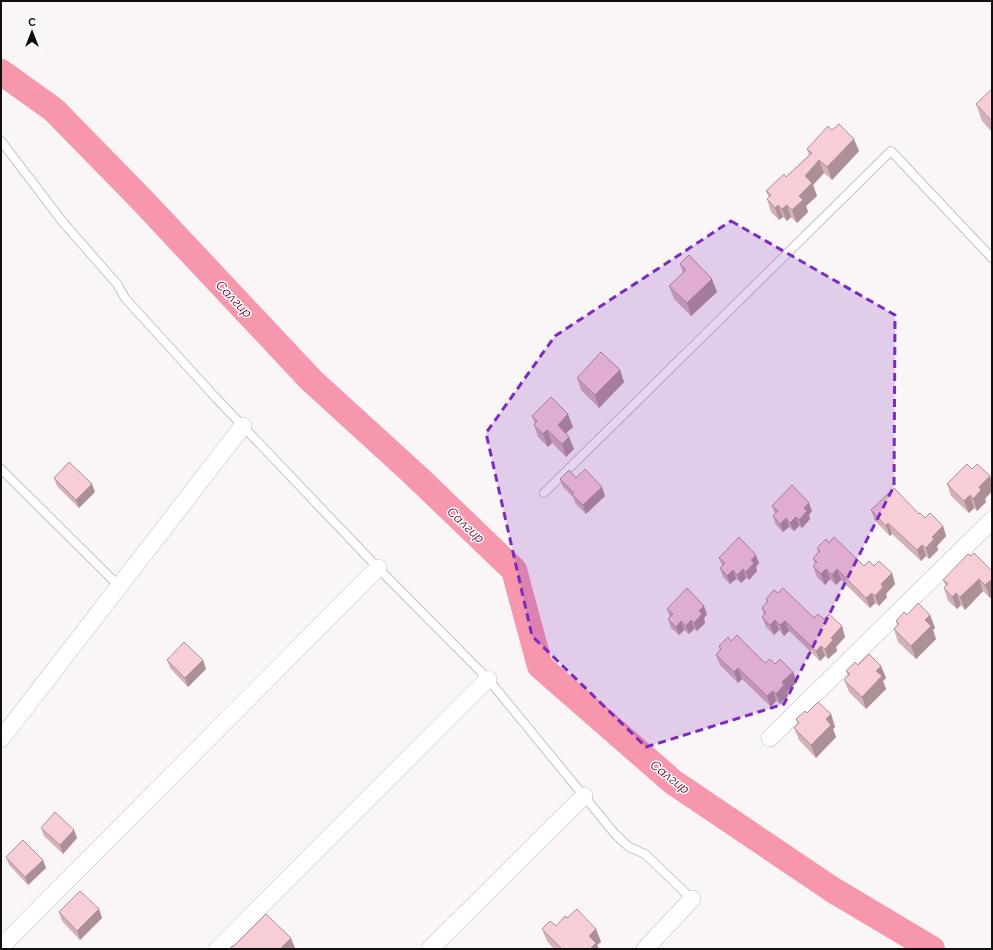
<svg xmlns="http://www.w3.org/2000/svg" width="993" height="950" font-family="Raleway,sans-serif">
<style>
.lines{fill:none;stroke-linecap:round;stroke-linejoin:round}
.river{stroke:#f697ad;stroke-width:26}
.service-casing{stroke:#c6c1c2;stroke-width:10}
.minor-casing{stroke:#c6c1c2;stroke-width:18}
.service{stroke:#fff;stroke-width:8}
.minor{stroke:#fff;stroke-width:17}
.wall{fill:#d4b1b8}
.shaded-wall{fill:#ad9096}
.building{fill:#f7ced6;stroke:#ad9096}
.marked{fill:#7b2cbf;fill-opacity:0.2;stroke:#7b2cbf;stroke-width:3;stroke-dasharray:8 5;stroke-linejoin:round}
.labels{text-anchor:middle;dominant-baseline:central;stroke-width:3;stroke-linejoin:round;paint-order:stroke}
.water-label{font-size:13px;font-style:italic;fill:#550023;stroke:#fff}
</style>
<rect width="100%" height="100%" fill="#faf5f6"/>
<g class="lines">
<polyline class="river" points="1,72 54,110 142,200 311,380 414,474 514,570 540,666 673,782 833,890 932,949"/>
<defs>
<g id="service">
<polyline points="1,141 62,221 117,284 125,298 216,398 378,568 488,679 615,834 629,847 645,854 692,899"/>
<polyline points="1,469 119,586"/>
<polyline points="544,493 891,151 992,258"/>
</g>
<g id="minor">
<polyline points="770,738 992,520"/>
<polyline points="1,739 243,426"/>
<polyline points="1,947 378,568"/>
<polyline points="218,949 488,679"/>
<polyline points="430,949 584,796"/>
<polyline points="645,949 692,899"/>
</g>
</defs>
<use href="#service" class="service-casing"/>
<use href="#minor" class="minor-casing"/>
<use href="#service" class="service"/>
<use href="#minor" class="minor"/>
</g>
<g class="wall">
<polygon points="992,89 992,132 982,121 976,104"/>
<polygon points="832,130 859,151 832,180 824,173 813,185 817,196 806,206 808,212 797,223 791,217 787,221 783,217 779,220 771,212 767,199 769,197 766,191 786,177 809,155 807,149"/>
<polygon points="680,264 717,292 691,316 674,299 669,286 683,273"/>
<polygon points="620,370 624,382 599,408 581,390 577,378"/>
<polygon points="532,416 573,427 566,433 569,437 574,449 566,457 552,443 548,447 538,437 534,425 535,424"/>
<polygon points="972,469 990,476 992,482 992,491 985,499 986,502 977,511 974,508 969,513 951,496 947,484"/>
<polygon points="54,478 95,492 79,508 57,486"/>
<polygon points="576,478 605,496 586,514 575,503 574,498 563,487 560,479"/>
<polygon points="772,506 812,511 809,515 810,519 802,528 799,526 794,531 789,527 783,532 776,525 773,516 775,514"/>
<polygon points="871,510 919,514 925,518 943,526 946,536 937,546 938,550 929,559 926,556 921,561 892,534 890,536 875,521"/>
<polygon points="829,543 864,566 874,566 892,573 895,584 886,594 887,597 879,606 875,603 870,608 841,580 836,585 830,579 825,585 817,577 813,566 815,564 813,558 818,552 817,548"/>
<polygon points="971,556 992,571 992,596 990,598 983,591 965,610 961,605 957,609 948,601 944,588 946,586 943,580"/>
<polygon points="719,558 759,563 756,567 757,571 749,580 746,578 741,583 736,579 730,584 723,577 720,568 722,566"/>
<polygon points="778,593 814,618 824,619 842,626 845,637 836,647 837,651 828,659 825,656 820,661 789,631 784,636 779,630 774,635 766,627 762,617 764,615 762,608 767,603 766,599"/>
<polygon points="667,609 707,614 704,618 705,623 697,631 694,629 689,634 684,630 679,635 671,628 668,619 670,617"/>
<polygon points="907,615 930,615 935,628 933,630 936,639 916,659 898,642 894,629 897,625 896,621"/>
<polygon points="731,641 765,663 775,664 793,672 797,682 787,692 788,696 780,704 776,701 771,707 742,679 738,683 720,665 716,655 720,650 719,646"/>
<polygon points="167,660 206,669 188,687 170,668"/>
<polygon points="858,665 881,666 886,678 883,681 886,689 866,709 849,692 844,680 848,676 846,671"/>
<polygon points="807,713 831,714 835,727 833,729 836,737 816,758 799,740 794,728 798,724 796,719"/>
<polygon points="41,828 74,830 77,838 63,854 44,836"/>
<polygon points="6,857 46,868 28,885 9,865"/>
<polygon points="99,909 102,918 80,940 62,921 59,912"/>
<polygon points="567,918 596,929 601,942 597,945 599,949 554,949 547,941 542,929 556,926"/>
</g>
<g class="shaded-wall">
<polygon points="854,139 859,151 832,180 827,167"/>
<polygon points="819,160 824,173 813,185 817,196 806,206 808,212 797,223 792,210 805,176"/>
<polygon points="778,205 783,217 779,220 775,208"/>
<polygon points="787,205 791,217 787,221 782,209"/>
<polygon points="712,279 717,292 691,316 687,303"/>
<polygon points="620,370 624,382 599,408 595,395"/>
<polygon points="568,414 573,427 562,437 558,425"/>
<polygon points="547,430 552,443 548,447 543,434"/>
<polygon points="569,437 574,449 566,457 562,444"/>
<polygon points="990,476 992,482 992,491 985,499 986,502 977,511 973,499 979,487"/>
<polygon points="92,484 95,492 79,508 76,500"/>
<polygon points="602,487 605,496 586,514 583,505"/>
<polygon points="970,495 974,508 969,513 964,501"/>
<polygon points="809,503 812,511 809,515 810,519 802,528 799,520 804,508"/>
<polygon points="796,517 799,526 794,531 790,523"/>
<polygon points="786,518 789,527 783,532 780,524"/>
<polygon points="888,523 892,534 890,536 886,526"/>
<polygon points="943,526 946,536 937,546 938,550 929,559 926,548 932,537"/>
<polygon points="922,545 926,556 921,561 917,550"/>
<polygon points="756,555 759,563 756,567 757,571 749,580 746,572 751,560"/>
<polygon points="743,569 746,578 741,583 737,575"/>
<polygon points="826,569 830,579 825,585 821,574"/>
<polygon points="837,569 841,580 836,585 832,575"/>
<polygon points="733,570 736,579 730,584 727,576"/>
<polygon points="892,573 895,584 886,594 887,597 879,606 875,596 881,584"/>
<polygon points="979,579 983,591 965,610 960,597"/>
<polygon points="992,579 992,596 990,598 985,585"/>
<polygon points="872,593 875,603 870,608 866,598"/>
<polygon points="956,593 961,605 957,609 952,597"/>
<polygon points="704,606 707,614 704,618 705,623 697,631 694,623 699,611"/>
<polygon points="930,615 935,628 933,630 936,639 916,659 911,646 925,620"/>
<polygon points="691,620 694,629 689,634 686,626"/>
<polygon points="775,620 779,630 774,635 770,625"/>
<polygon points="681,621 684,630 679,635 676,627"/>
<polygon points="785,621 789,631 784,636 780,625"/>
<polygon points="842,626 845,637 836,647 837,651 828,659 825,649 831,638"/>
<polygon points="821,646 825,656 820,661 816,651"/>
<polygon points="203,660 206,669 188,687 185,678"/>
<polygon points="881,666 886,678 883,681 886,689 866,709 862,697 876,671"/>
<polygon points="738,668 742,679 738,683 734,672"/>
<polygon points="793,672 797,682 787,692 788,696 780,704 776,694 782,682"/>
<polygon points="773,691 776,701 771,707 767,696"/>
<polygon points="831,714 835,727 833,729 836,737 816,758 811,745 826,719"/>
<polygon points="74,830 77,838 63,854 60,845"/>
<polygon points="43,860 46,868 28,885 25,877"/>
<polygon points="99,909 102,918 80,940 77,931"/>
<polygon points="596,929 601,942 597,945 599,949 590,949 589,936"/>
<polygon points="291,938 295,948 294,949 280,949"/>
</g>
<g class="building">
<polygon points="992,89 992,121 976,104"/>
<polygon points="839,124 854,139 827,167 819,160 805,176 812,183 799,196 803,200 792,210 787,205 782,209 778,205 775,208 767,199 771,195 766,191 784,174 786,177 812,153 807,149 828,126 832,130"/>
<polygon points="689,255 712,279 687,303 669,286 686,270 680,264"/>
<polygon points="601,352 620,370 595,395 577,378"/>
<polygon points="551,397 568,414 558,425 569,437 562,444 547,430 543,434 534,425 537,421 532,416"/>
<polygon points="69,462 92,484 76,500 54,478"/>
<polygon points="967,464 972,469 977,464 990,476 979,487 981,490 973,499 970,495 964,501 947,484"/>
<polygon points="585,469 602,487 583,505 572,495 574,493 560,479 569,470 576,478"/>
<polygon points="792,485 809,503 804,508 807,511 799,520 796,517 790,523 786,518 780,524 773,516 778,511 772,506"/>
<polygon points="894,488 919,514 920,513 925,518 930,513 943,526 932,537 934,539 926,548 922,545 917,550 888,523 886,526 871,510"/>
<polygon points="739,537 756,555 751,560 754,563 746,572 743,569 737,575 733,570 727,576 720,568 725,563 719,558"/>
<polygon points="834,537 864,566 869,561 874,566 879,561 892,573 881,584 883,587 875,596 872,593 866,598 837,569 832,575 826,569 821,574 813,566 817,562 813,558 820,551 817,548 826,539 829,543"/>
<polygon points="974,553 992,571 992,579 985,585 979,579 960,597 956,593 952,597 944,588 948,584 943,580 968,554 971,556"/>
<polygon points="687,588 704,606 699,611 702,614 694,623 691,620 686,626 681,621 676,627 668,619 673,614 667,609"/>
<polygon points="783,588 814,618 818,614 824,619 829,614 842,626 831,638 833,640 825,649 821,646 816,651 785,621 780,625 775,620 770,625 762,617 766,613 762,608 768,601 766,599 774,590 778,593"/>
<polygon points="918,603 930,615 925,620 931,626 911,646 894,629 899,624 896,621 904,612 907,615"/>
<polygon points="737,635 765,663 770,659 775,664 780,659 793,672 782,682 784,685 776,694 773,691 767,696 738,668 734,672 716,655 721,649 719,646 728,637 731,641"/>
<polygon points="184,642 203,660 185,678 167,660"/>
<polygon points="869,654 881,666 876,671 882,676 862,697 844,680 850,674 846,671 855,662 858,665"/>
<polygon points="818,702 831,714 826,719 831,725 811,745 794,728 799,723 796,719 805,711 807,713"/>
<polygon points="55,812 74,830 60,845 41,828"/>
<polygon points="23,840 43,860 25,877 6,857"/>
<polygon points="80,891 99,909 77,931 59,912"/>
<polygon points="577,909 596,929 589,936 596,943 590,949 562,949 542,929 550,921 556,926 565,916 567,918"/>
<polygon points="266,914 291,938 280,949 229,949 232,946 233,947"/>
</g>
<path class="marked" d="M731 221 895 315 894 486 784 704 646 747 532 636 486 433 555 336Z"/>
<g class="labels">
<g class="water-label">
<text transform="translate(234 299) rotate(46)">Салгир</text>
<text transform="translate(466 525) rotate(43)">Салгир</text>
<text transform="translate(670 777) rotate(38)">Салгир</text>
</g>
</g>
<rect width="993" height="950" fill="none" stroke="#100e0e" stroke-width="4"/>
<g transform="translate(32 32)" stroke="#ffffff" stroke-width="3" paint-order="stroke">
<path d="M0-3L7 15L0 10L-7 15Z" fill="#100e0e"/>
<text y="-6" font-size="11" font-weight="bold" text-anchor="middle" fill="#100e0e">С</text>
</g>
</svg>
